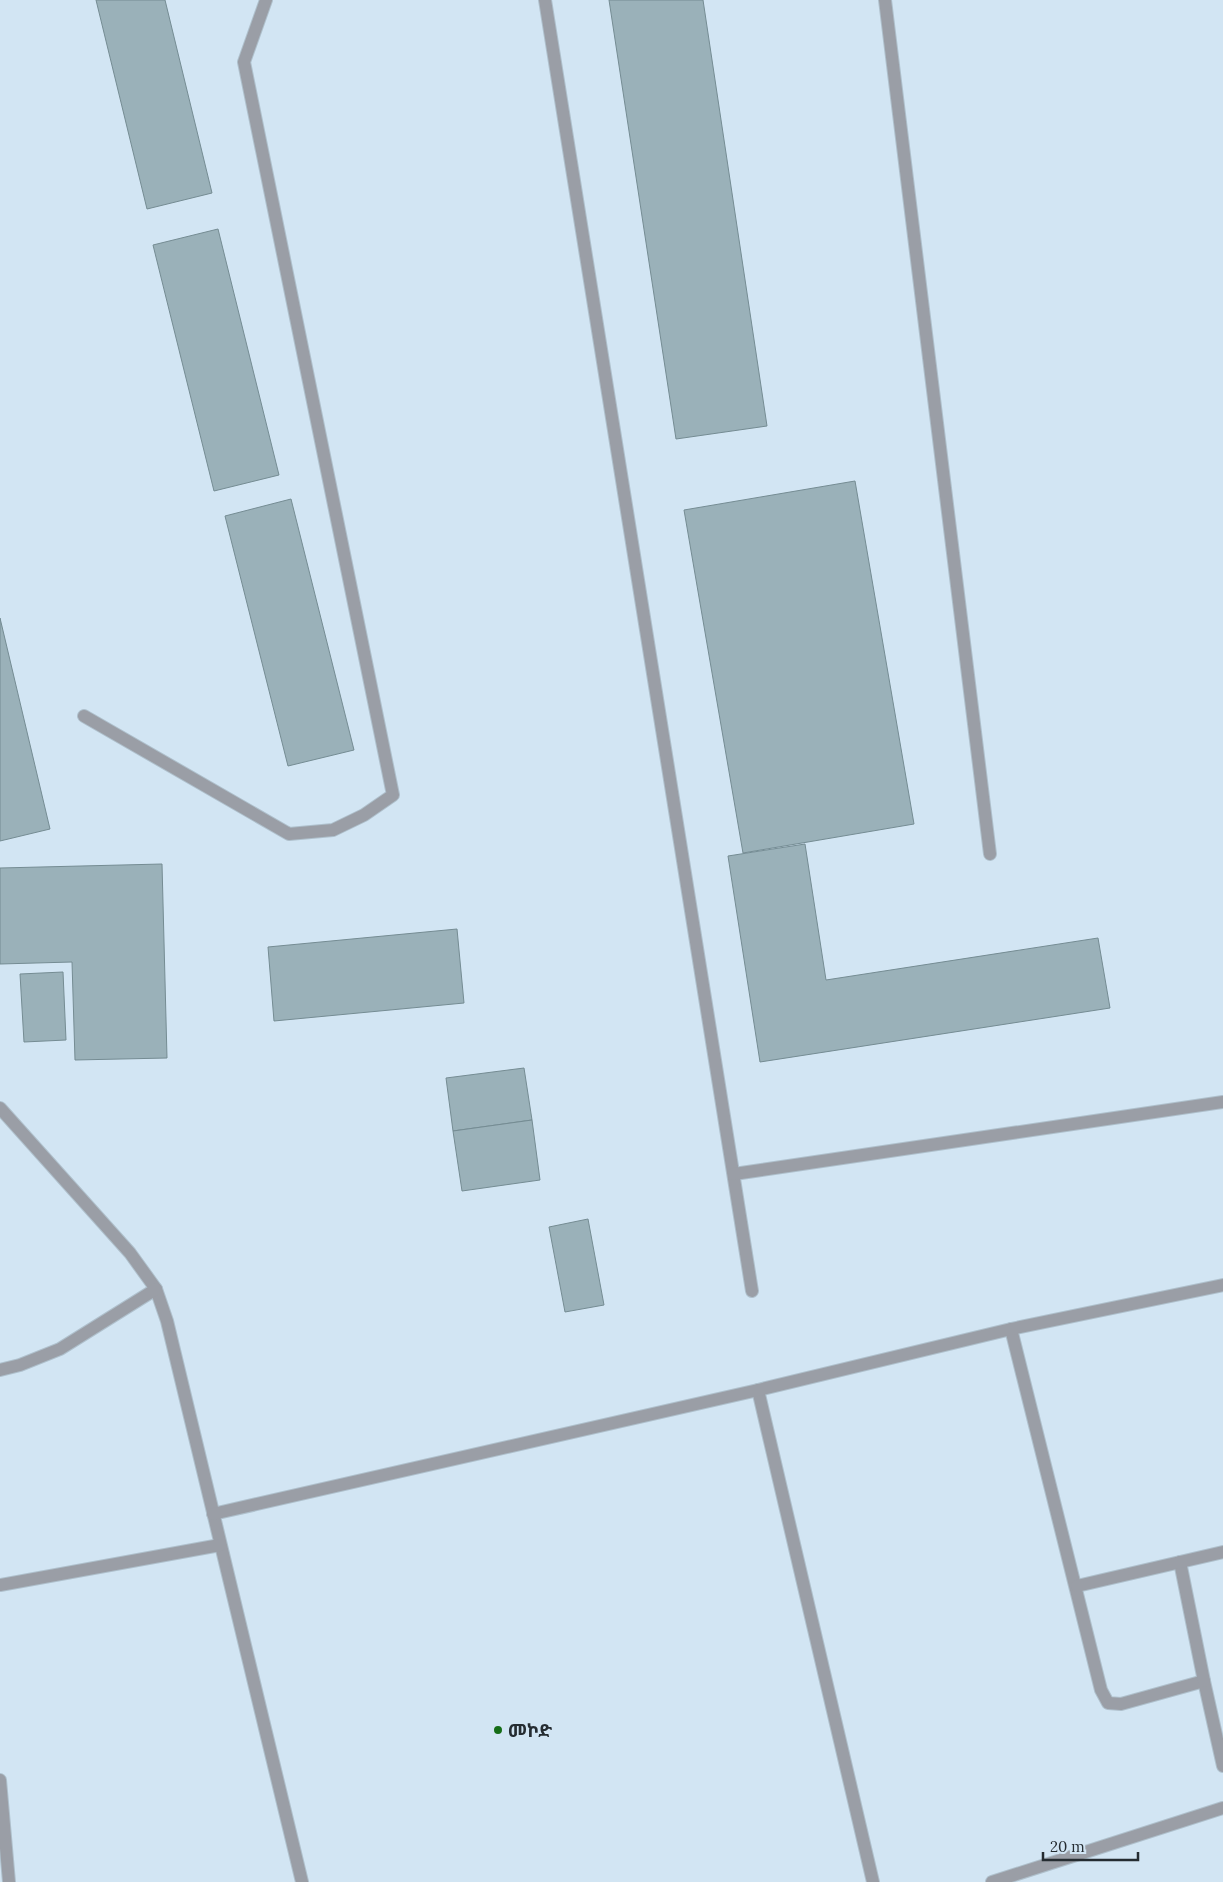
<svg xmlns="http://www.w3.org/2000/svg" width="1223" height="1882" font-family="Lora,'Noto Sans Ethiopic',serif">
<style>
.building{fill:#9ab1b9;stroke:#758c93}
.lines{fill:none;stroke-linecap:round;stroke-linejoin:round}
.minor-casing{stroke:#afc0cc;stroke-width:14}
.minor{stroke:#9a9ea6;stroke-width:12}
.poi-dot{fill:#156d17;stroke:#d2e5f3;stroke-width:2}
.labels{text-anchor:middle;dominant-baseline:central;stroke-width:4;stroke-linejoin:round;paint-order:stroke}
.poi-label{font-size:18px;font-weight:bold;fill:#252c31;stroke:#d2e5f3;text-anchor:start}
</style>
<rect width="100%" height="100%" fill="#d2e5f3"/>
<g class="building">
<polygon points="96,0 165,0 212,193 147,209"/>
<polygon points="609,0 703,0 767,426 676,439"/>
<polygon points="218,229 279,475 214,491 153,245"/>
<polygon points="855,481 914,824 743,853 684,510"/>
<polygon points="291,499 354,750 288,766 225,516"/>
<polygon points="0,618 50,829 0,841"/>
<polygon points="805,844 826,980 1098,938 1110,1008 760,1062 728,856"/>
<polygon points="162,864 167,1058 75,1060 72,962 0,964 0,868"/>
<polygon points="457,929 464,1003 274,1021 268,947"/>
<polygon points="63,972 66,1040 24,1042 20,974"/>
<polygon points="524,1068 532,1120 453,1131 446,1078"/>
<polygon points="532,1120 540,1180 462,1191 453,1131"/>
<polygon points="588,1219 604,1305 565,1312 549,1227"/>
</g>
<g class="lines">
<defs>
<g id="minor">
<polyline points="545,0 752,1291"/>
<polyline points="885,0 990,854"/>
<polyline points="84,716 289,834 333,830 364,815 393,795 244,62 266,0"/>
<polyline points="0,1108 130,1253 156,1289 167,1321 302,1882"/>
<polyline points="734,1174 1223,1102"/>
<polyline points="1011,1329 1101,1690 1108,1703 1121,1704 1204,1681 1223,1766"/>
<polyline points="0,1370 20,1365 60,1349 156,1289"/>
<polyline points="758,1390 873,1882"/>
<polyline points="213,1514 758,1390 1011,1329 1223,1285"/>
<polyline points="1180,1562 1204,1681"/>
<polyline points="0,1585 220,1545"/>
<polyline points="1077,1586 1223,1552"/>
<polyline points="0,1780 9,1882"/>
<polyline points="992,1882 1223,1808"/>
</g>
</defs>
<use href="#minor" class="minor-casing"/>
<use href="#minor" class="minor"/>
</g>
<circle class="poi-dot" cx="498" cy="1730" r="5"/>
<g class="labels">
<g class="poi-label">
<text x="508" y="1730">መኮድ</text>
</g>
</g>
<path d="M1043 1852v8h95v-8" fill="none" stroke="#252c31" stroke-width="2.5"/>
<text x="1050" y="1852" font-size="15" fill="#252c31" stroke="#d2e5f3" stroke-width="4" paint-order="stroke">20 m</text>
</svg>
